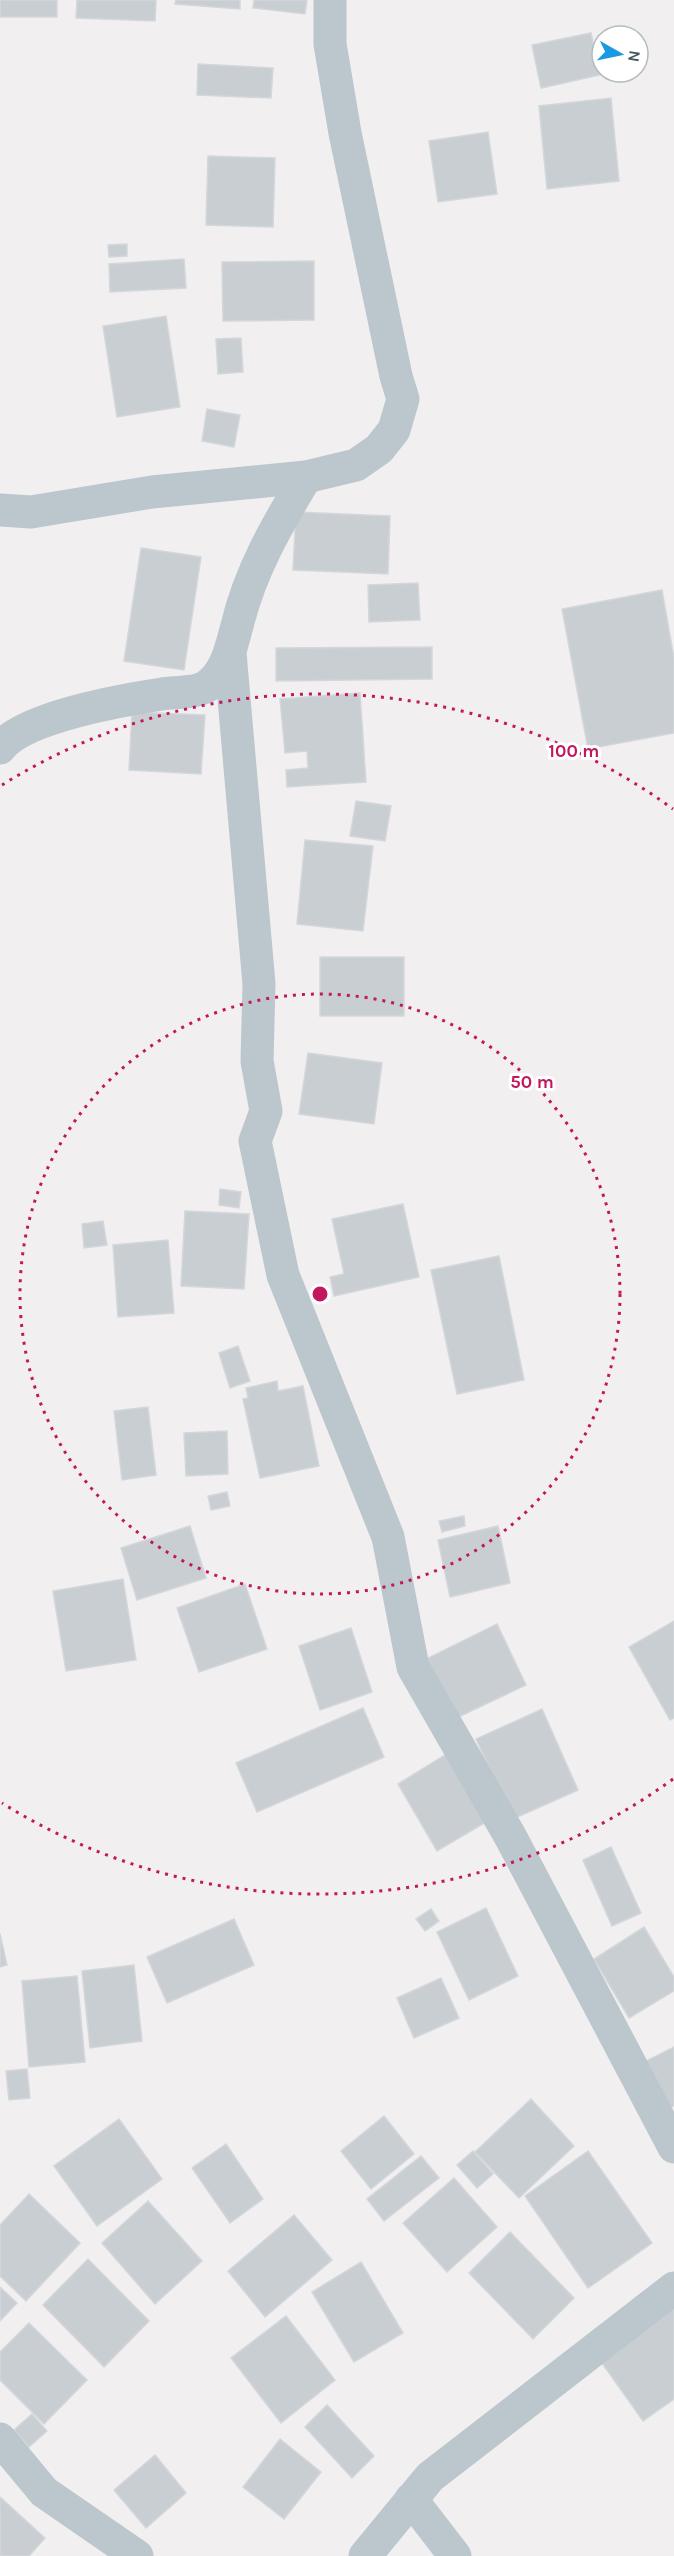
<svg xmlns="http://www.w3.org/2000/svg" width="674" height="2556" font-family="Karla,sans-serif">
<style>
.building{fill:#c9ced2;stroke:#d3d7db;stroke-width:1.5}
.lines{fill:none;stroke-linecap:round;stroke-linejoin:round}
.street{stroke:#bbc7cc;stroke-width:33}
.ring{fill:none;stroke:#c2185b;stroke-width:3;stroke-dasharray:3 6}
.centre{fill:#c2185b;stroke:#fff;stroke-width:3}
.ring-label{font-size:18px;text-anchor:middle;font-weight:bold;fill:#c2185b;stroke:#fff;stroke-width:6;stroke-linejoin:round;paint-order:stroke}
</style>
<rect width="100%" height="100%" fill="#f2eff0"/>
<g class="building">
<rect x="0" y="0" width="57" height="17"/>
<polygon points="77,0 156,0 155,21 76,18"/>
<polygon points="176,0 240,0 240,9 175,4"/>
<polygon points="254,0 307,0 305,14 253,8"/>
<polygon points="591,33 600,75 541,88 532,45"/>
<polygon points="198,64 273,68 271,98 197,95"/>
<polygon points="611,98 619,181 547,189 539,106"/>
<polygon points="488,132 497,194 438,202 429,141"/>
<polygon points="208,156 275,158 273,227 206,225"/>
<polygon points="127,244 127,256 109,257 108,245"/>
<polygon points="184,259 186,288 110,292 109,264"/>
<polygon points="314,261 314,320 223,321 222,262"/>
<polygon points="166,316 180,407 117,417 103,326"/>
<polygon points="241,338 243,372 218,374 216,339"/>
<polygon points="207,409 240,415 234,447 202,441"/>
<polygon points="296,512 390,516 388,574 293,570"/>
<polygon points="141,548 201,557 184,670 124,661"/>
<polygon points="418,583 420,620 369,622 368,585"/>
<polygon points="662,590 674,658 674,733 588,749 562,609"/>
<polygon points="432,647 432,679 276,681 276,648"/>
<polygon points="360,693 366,782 287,787 286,770 308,768 307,751 285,753 280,699"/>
<polygon points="132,712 205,715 201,774 129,770"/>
<polygon points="356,801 391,806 385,841 350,836"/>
<polygon points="305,840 373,846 363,931 297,924"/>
<rect x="320" y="957" width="84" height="59"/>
<polygon points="308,1053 382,1063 374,1124 299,1114"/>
<polygon points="220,1189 241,1192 239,1208 219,1205"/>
<polygon points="403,1204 419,1277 334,1296 330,1277 344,1274 332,1219"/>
<polygon points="185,1211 249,1214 244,1289 181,1286"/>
<polygon points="103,1221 107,1245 84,1248 82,1224"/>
<polygon points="168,1240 174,1313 118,1317 113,1245"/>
<polygon points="499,1256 524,1380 457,1394 431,1270"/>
<polygon points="238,1346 250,1381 230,1388 219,1353"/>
<polygon points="277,1381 278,1391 303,1386 319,1466 260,1478 243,1399 248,1398 246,1388"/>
<polygon points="148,1407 156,1475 122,1480 114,1411"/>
<polygon points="227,1431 228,1474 186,1476 184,1433"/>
<polygon points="227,1492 230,1506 211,1510 208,1496"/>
<polygon points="464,1516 465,1526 442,1532 439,1521"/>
<polygon points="190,1526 206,1578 137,1600 121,1548"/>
<polygon points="498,1526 510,1583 450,1597 438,1540"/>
<polygon points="123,1579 136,1660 66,1671 53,1591"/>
<polygon points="245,1584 267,1649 199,1672 177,1608"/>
<polygon points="674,1621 674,1718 670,1720 629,1647"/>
<polygon points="497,1624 526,1685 450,1721 422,1661"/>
<polygon points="351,1628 372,1692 320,1710 299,1646"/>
<polygon points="363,1708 384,1757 257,1812 236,1763"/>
<polygon points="542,1709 578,1790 513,1819 476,1739"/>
<polygon points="453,1750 493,1818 437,1851 398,1784"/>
<polygon points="611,1847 641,1913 612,1926 583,1860"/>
<polygon points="486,1908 518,1976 469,2000 437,1932"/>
<polygon points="431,1909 439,1921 425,1931 416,1919"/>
<polygon points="234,1919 254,1965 167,2003 147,1957"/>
<polygon points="644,1927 674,1977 674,1991 629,2018 594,1959"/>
<polygon points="0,1934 7,1965 0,1967"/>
<polygon points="134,1965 142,2041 90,2048 82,1971"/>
<polygon points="77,1976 85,2062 29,2067 22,1981"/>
<polygon points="441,1978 459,2018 414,2038 397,1998"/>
<polygon points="674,2047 674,2106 667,2110 642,2063"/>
<polygon points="27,2069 30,2098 9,2100 6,2071"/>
<polygon points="531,2099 574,2146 519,2198 475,2152"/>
<polygon points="384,2116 414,2154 371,2189 341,2151"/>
<polygon points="119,2119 162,2179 97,2226 54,2166"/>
<polygon points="226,2144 263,2199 230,2223 192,2168"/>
<polygon points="473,2151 493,2174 477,2188 457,2165"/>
<polygon points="588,2151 652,2243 588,2288 525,2196"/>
<polygon points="421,2156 439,2178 384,2221 367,2199"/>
<polygon points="454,2178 497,2227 447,2272 403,2223"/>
<polygon points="29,2194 80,2243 26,2301 0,2276 0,2225"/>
<polygon points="148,2201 202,2261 155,2304 102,2243"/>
<polygon points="294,2215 332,2260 265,2317 228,2271"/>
<polygon points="510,2232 574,2298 533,2339 469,2273"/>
<polygon points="88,2259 149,2321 104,2367 43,2305"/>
<polygon points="361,2262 403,2333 354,2362 312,2292"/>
<polygon points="0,2287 17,2303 0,2321"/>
<polygon points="674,2305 674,2399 643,2421 599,2359"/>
<polygon points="286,2316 335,2380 281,2423 231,2358"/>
<polygon points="29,2323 87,2380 44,2424 0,2380 0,2352"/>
<polygon points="327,2405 374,2456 352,2478 305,2427"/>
<polygon points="32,2414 47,2431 29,2447 14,2430"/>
<polygon points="280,2439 321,2472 284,2519 243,2487"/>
<polygon points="155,2455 186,2493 146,2528 114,2490"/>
<polygon points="0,2497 45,2538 29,2556 0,2556"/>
</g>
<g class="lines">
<g class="street">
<polyline points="0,510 31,512 152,492 306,477 356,465 379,449 394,430 403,399 396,376 345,133 330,44 330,0"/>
<polyline points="230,653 259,984 257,1061 266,1111 255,1141 283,1275 388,1537 413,1667 510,1836 674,2147"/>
<path d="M0 748C23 717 123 700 162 694 175 692 197 693 207 686 227 672 231 647 237 626 250 571 277 525 306 477"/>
<polyline points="0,2439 44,2492 137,2556"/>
<polyline points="411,2499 455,2556"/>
<polyline points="365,2556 430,2477 674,2288"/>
</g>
</g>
<g class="ring">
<circle cx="320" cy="1294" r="300"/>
<path d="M673 1779A600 600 0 0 1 2 1803M2 785A600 600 0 0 1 673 809"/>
</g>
<circle cx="320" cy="1294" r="9" class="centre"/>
<g class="ring-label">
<text x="574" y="757">100 m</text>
<text x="532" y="1088">50 m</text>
</g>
<g transform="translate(620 54) rotate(99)"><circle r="28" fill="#ffffff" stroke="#b5bcbe" stroke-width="1.5"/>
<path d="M0-4.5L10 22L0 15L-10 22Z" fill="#1998e3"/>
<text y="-9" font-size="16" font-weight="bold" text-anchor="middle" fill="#47575d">N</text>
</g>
</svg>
